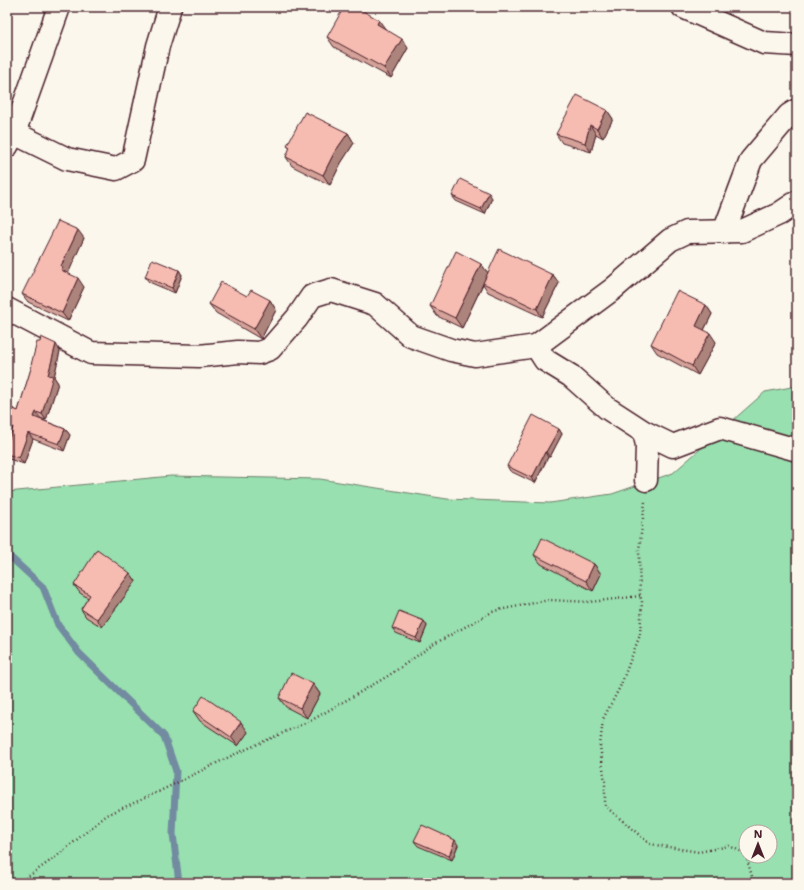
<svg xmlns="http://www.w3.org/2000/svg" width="804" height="890" viewBox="0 0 804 890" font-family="'Shantell Sans',sans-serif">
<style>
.green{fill:#98e0af;stroke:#71806d;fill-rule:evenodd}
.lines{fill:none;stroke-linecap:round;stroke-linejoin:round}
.stream{stroke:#728ba0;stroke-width:7}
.street-casing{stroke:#4a1f2b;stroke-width:25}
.path{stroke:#4a1f2b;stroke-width:2.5;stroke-dasharray:1 3;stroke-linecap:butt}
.street{stroke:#fbf7ec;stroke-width:22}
.wall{fill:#d4a298;stroke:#4a1f2b}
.shaded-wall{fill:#ac847c;stroke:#4a1f2b}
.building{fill:#f6bcb1;stroke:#4a1f2b}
</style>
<rect width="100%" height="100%" fill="#fbf7ec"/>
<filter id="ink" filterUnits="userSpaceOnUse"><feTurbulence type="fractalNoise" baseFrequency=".025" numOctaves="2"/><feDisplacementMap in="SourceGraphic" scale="8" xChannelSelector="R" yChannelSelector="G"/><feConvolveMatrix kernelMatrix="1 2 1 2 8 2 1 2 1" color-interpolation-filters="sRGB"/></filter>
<g filter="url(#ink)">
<!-- green -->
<path class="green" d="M797,386V883H7V492L171,476L320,479L447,499L550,503L612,494L673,473L765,392ZM746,832H770V856H746Z"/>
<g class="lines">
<!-- stream -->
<path class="stream" d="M7,554L43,587L58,625L79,653L164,736L176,771L173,834L179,883"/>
<!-- street casing -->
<g class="street-casing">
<g id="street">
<path d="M683,7L764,43L797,45"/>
<path d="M14,133L67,159L116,169L133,160L158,46L170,7"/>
<path d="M7,146L14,133L59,7"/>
<path d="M797,202L779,214L742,231L687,232L670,240L613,289L536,346L545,360L571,376L607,408L644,432L673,446L720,428L797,450"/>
<path d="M724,232L751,160L789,115L797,110"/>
<path d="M7,309L91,353L199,356L238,352L259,353L270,349L297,318L312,296L331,290L375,304L411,336L451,350L475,355L536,346"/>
<path d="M644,432L647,445L646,480"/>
</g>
</g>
<!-- path -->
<g class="path">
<path d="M645,502L639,550L640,596L642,601L640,635L620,687L603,719L600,746L605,782V806L650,844L699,852L729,846L745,853L746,855"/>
<path d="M746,856L754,883"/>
<path d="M19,883L57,856L107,815L158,792L231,756L312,720L388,676L434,644L494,611L549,600L590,602L640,596"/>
</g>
<!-- street -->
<use href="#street" class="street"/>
</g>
<!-- wall -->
<g class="wall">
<path d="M385,29L408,48L391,78L334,47L327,37Z"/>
<path d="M607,110L613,119L603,138L596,134L591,152L562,143L556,134Z"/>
<path d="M348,133L354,143L341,163L330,185L292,166L286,157L290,149L287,145Z"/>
<path d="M452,196L492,198L485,214L456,201Z"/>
<path d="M84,238L68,273L84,287L68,321L28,302L22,294Z"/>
<path d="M481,264L488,273L553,275L559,283L542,317L488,292L483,284L462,328L437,316L430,306Z"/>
<path d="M179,270L182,275L175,293L149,282L145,277Z"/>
<path d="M270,300L276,310L261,339L216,313L209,304Z"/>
<path d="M706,305L712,314L704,330L716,342L698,375L657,353L651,344Z"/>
<path d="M60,351L54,377L58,383L46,420L40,418V419L65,429L70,435L64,451L33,439L24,464L9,459L7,456V445L11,431L7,430V406L18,411L32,366L31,365Z"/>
<path d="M559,429L562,434L550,457H548L535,483L510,471L507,466Z"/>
<path d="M534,555L594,564L601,574L593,591L541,564Z"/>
<path d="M130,573L136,581L102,627L86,617L81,609L88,598L80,593L74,585Z"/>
<path d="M424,621L427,626L420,643L396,633L392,628Z"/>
<path d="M313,684L320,694L307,718L286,707L279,698Z"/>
<path d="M193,711L248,732L238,746L200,721Z"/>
<path d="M414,841L458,845L452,860L418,846Z"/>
</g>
<!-- shaded-wall -->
<g class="shaded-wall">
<path d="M379,20L386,30L377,24Z"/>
<path d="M402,39L408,48L391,78L384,68Z"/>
<path d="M607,110L613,119L603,138L597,129Z"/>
<path d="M590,125L596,134L591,152L585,143Z"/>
<path d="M348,133L354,143L341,163L330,185L323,175L334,153Z"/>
<path d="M489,193L492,198L485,214L481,209Z"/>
<path d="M78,230L84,238L68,274L61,270V266Z"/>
<path d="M481,264L488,273L462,328L455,318Z"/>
<path d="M179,270L182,275L175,293L172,288Z"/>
<path d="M553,275L559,283L542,317L537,309Z"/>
<path d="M78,278L84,287L68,321L62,313Z"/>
<path d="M270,300L276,310L261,339L254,329Z"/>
<path d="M706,305L712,314L702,334L696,326Z"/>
<path d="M710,333L716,342L698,375L692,366Z"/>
<path d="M56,344L60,351L54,377L58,383L46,420L42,414L48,375Z"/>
<path d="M36,412L40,418L39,423L34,417Z"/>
<path d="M65,429L70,435L64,451L59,444Z"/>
<path d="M559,429L562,434L550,457L546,452Z"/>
<path d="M28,433L33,439L24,464L19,458Z"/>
<path d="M545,452L548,457L535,483L532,478Z"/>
<path d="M594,564L601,574L593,591L586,581Z"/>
<path d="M130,573L136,581L102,627L97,619Z"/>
<path d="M424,621L427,626L420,643L416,638Z"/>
<path d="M313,684L320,694L307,718L300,708Z"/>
<path d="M241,722L248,732L238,746L231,737Z"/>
<path d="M455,840L458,845L452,860L449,856Z"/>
</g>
<!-- building -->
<g class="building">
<path d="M344,7H356L379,20L377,24L402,39L384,68L327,37Z"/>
<path d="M577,95L607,110L597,129L590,125L585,143L556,134Z"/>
<path d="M305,112L348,133L334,153L323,175L286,157L290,147L287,145Z"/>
<path d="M460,179L489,193L481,209L452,196Z"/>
<path d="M58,221L78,230L61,266L63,267L61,270L78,278L62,313L22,294Z"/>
<path d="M499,249L553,275L537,309L483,283Z"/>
<path d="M456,251L481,264L455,318L430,306Z"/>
<path d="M152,259L179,270L172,288L145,277Z"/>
<path d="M221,282L247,296L251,290L270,300L254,329L209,304Z"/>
<path d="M677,291L706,305L696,326L710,333L692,366L651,344Z"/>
<path d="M41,337L56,344L48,375L53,376L42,414L36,412L34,417L65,429L59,444L28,433L19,458L7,454V445L13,427L7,425V406L18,411L32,365H31L37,342H40Z"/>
<path d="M533,415L559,429L546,452H545L532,478L507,466Z"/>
<path d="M542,538L594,564L586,581L534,555Z"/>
<path d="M97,549L130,573L97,619L81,609L90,595L74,585Z"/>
<path d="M399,611L424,621L416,638L392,628Z"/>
<path d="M291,673L313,684L300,708L279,698Z"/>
<path d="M203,696L241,722L231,737L193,711Z"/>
<path d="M422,825L455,840L449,856L414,841Z"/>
</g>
</g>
<!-- margin -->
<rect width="804" height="890" fill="none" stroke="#fbf7ec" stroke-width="24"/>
<rect x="12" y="12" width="780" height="866" fill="none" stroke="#4a1f2b" stroke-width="1.5" filter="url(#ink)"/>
<!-- north arrow -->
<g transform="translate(758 844)"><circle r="19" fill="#fbf7ec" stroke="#b4a19f"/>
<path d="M0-3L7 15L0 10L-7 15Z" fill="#4a1f2b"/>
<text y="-6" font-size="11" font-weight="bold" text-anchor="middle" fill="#4a1f2b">N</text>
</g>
</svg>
